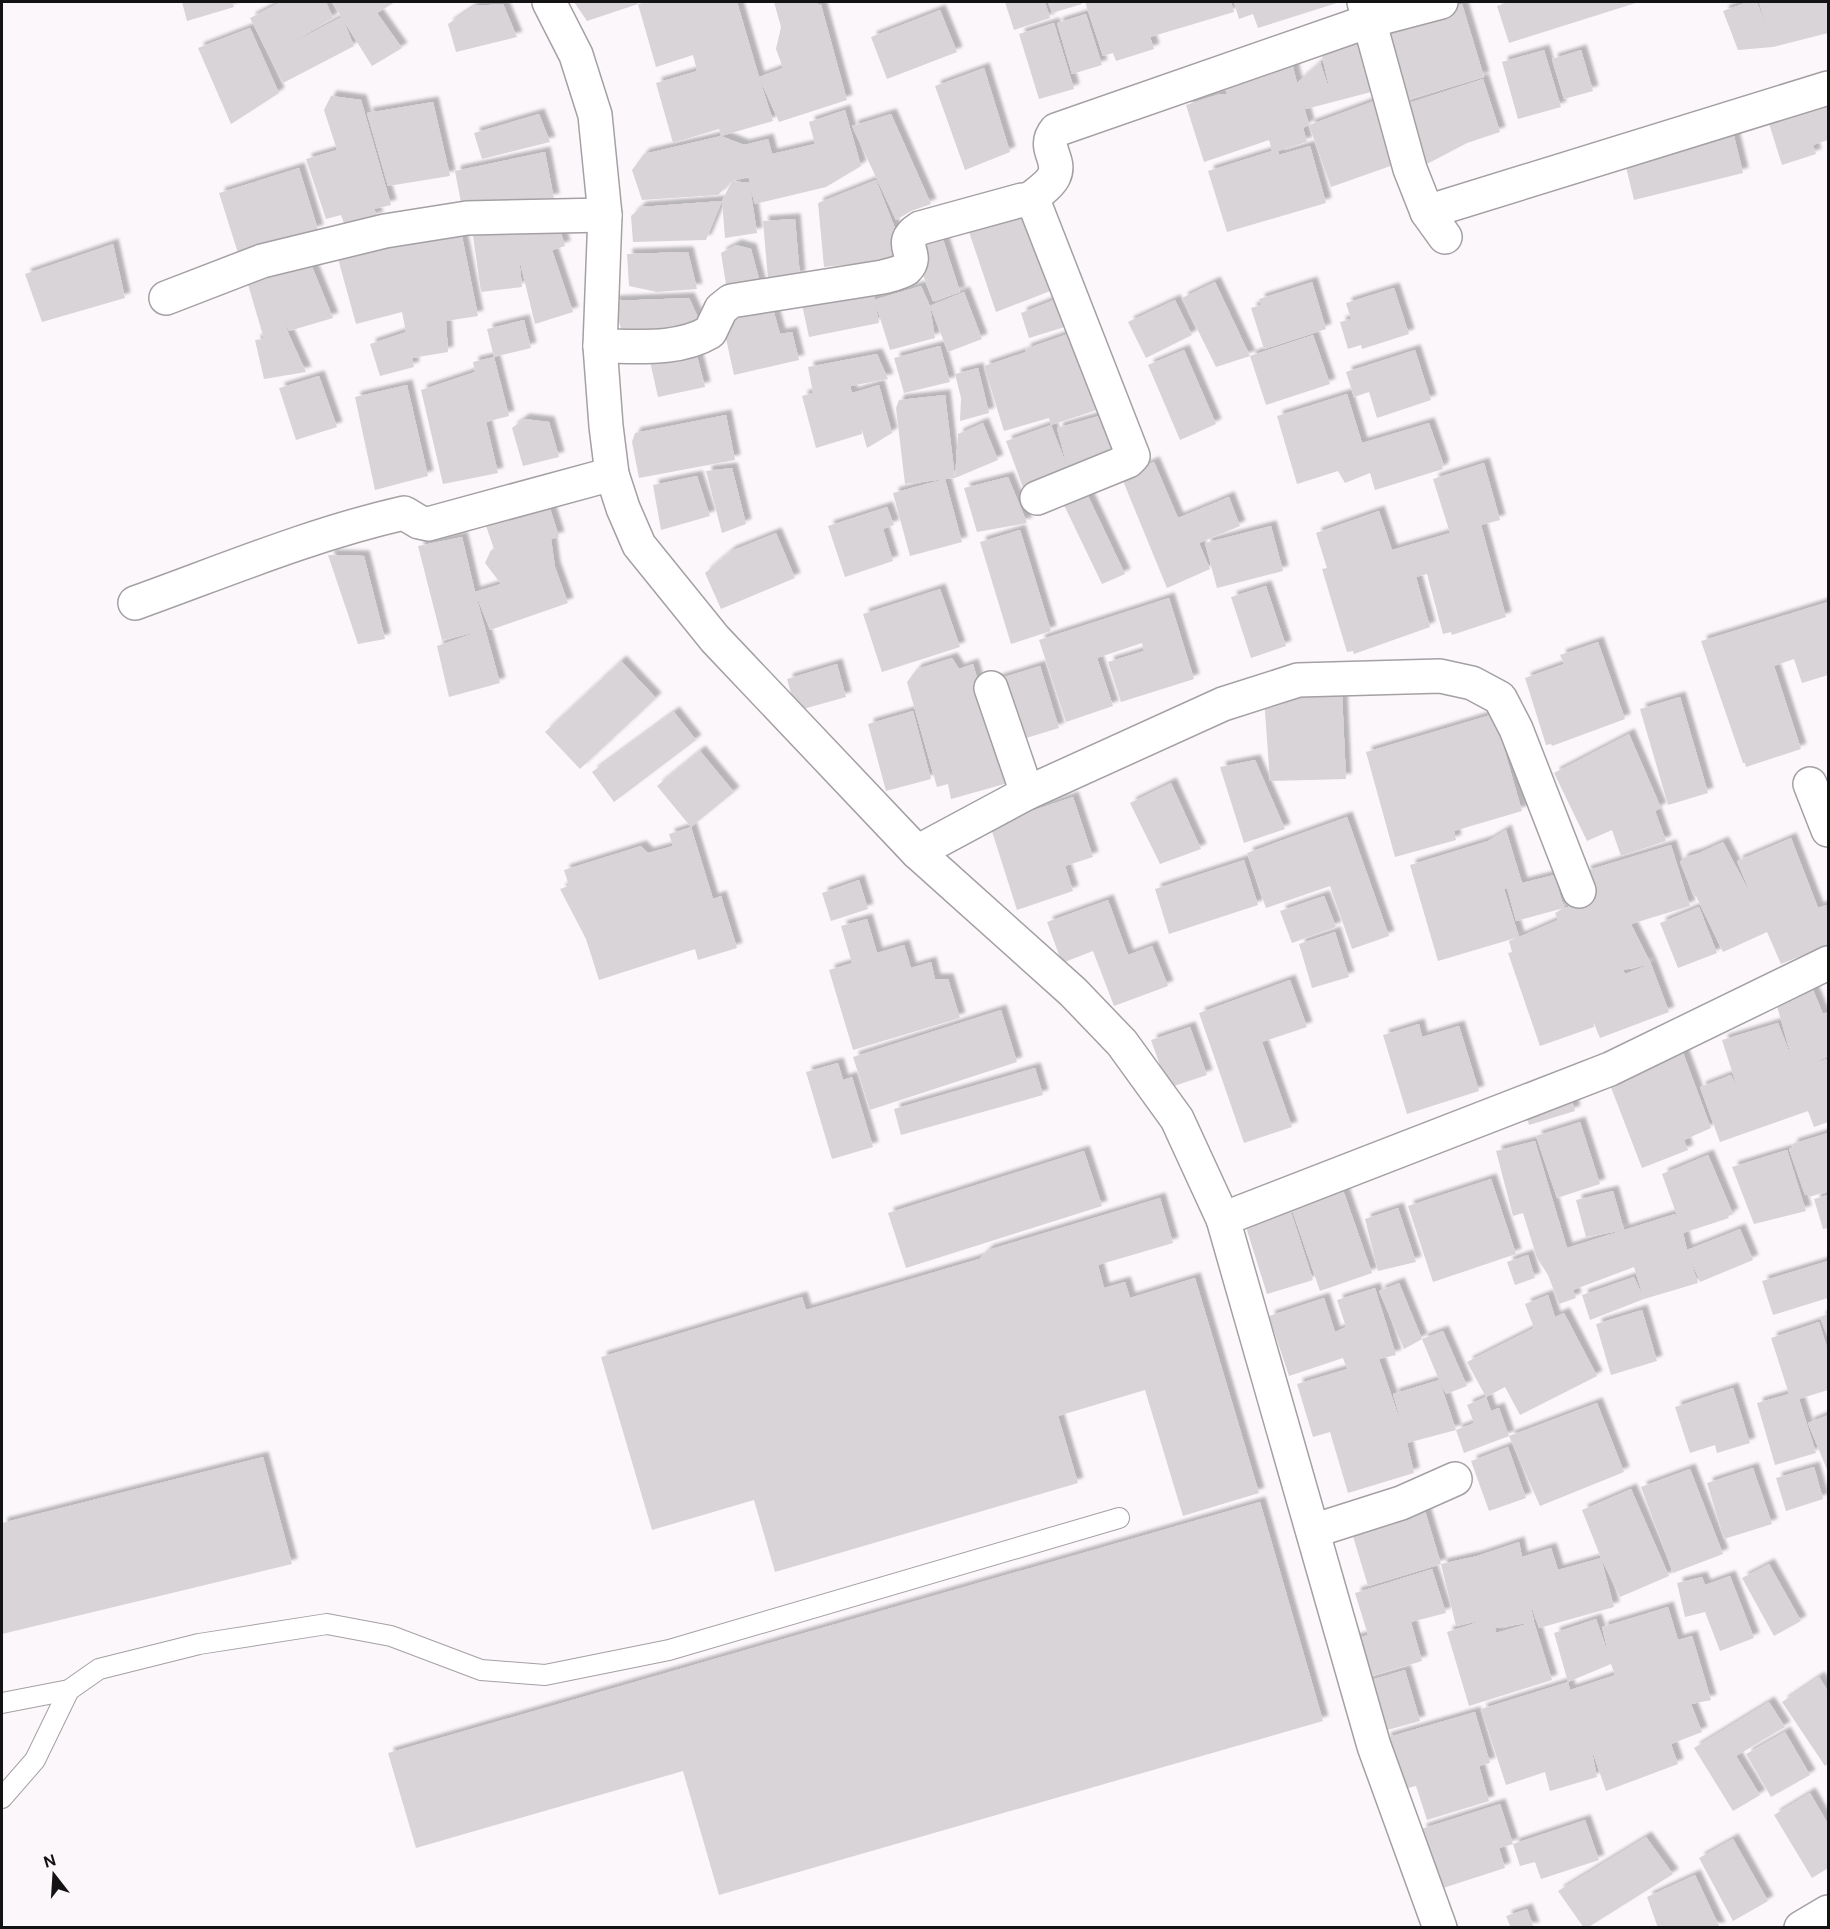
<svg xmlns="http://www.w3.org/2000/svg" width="1830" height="1929" viewBox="0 0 1830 1929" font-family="'DM Sans',sans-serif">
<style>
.building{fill:#d8d4d8;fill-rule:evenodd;filter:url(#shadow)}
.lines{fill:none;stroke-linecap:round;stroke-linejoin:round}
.service-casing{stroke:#a4a0a4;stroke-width:22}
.minor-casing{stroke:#a4a0a4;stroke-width:36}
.service{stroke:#fff;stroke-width:20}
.minor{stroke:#fff;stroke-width:33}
</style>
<defs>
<filter id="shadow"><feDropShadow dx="5.5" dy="-5.5" stdDeviation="1.5" flood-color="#0004"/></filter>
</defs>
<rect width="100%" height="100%" fill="#fbf7fb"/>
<!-- building -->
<g class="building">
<path d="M182,2H232L234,7L187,21Z"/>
<path d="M281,2H326L333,18L284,47L342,17L354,46L283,83L250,18Z"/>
<path d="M332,2H395L377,13L402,48L372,66Z"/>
<path d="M574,2H637L638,4L647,2H737L759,77L783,68L776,49L781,27L774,2H812L821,5L847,100L779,122L759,77L773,121L721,136L744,145L768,139L772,154L815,144L809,122L845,110L861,166L826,187L755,204L750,187L757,233L725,238L722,201L732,181L750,183L749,177L732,181L718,195L642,200L632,170L644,154L721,136L719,129L673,143L656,83L697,71L693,55L656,67L638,4L587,21Z"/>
<path d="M1005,2H1045L1050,18L1014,30Z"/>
<path d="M1048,2H1081L1082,4L1052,13Z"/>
<path d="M1085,2H1231L1234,12L1150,37L1154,49L1116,61L1113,53L1103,56Z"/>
<path d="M1234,2H1340L1258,28L1253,14L1239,19Z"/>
<path d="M1509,2H1639L1509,43L1497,6Z"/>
<path d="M1748,2H1757L1768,31L1759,2H1828V33L1773,47L1738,50L1723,11Z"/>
<path d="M503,4L517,37L456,52L448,24L475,6Z"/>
<path d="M1462,4L1484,77L1403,101L1381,28Z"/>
<path d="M940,10L957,52L887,79L871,37Z"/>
<path d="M1086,14L1102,65L1072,74L1057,23Z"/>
<path d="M1054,23L1074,89L1039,99L1019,34Z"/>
<path d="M250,28L279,93L231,124L198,48Z"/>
<path d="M1359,32L1375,91L1306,109L1302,99L1309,125L1303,128L1307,142L1278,151L1279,155L1310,146L1326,203L1227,232L1208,171L1272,151L1269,140L1204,162L1186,105L1220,94H1227L1222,80L1291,59L1297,83L1320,62L1331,95L1319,43Z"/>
<path d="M1544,50L1561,107L1518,119L1502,62Z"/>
<path d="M1581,50L1593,91L1564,99L1552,59Z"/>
<path d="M984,68L1010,152L965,170L935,86Z"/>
<path d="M1483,79L1500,132L1467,143L1423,166L1403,105Z"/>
<path d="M1828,95V140L1813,145L1816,154L1782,165L1766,114Z"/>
<path d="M331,96L361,100L391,205L374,209L378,217L345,226L341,215L326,219L306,159L337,150L324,110Z"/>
<path d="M1377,100L1399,163L1331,187L1309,125Z"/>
<path d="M433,102L450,176L388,186L367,113Z"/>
<path d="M539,114L550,142L482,159L474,133Z"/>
<path d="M891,114L931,204L911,211L896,220L852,126Z"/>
<path d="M1734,136L1743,173L1634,200L1625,163Z"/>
<path d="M545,152L554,199L462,208L455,171Z"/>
<path d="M299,168L318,230L238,253L219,193Z"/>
<path d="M876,180L907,259L824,267L818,203Z"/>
<path d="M722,201L706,240L633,242L631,216L641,207Z"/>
<path d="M1028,213L1058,288L996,312L967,226L997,214L999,224Z"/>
<path d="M795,219L800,277L768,279L763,221Z"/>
<path d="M557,220L565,246L552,250L573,312L535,324L519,258L522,287L481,292L472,229Z"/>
<path d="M461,231L478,316L446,321L448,352L412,358L414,367L380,376L370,344L406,332L402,312L356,324L337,255Z"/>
<path d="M941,233L960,292L933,301L911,244Z"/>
<path d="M113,244L125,298L42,322L25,274Z"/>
<path d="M736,245L751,249L762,290L728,297L721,253Z"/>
<path d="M306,252L333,318L289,331L279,305L289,335L306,372L264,379L255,340L264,339L247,281Z"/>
<path d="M688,252L697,289L657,292L629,286L627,254Z"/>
<path d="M1215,282L1250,356L1216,367L1182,298Z"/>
<path d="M1312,282L1326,329L1264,349L1251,308L1261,305L1259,299Z"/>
<path d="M877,283L874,300L921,286L930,306L964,292L982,339L948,352L930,306L935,338L890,350L875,302L879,323L809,337L801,300Z"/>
<path d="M1394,288L1409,334L1362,349L1361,345L1348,349L1340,322L1351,319L1346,303Z"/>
<path d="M689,298L705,333L626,343L612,301Z"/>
<path d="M770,298L780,334L792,332L799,360L734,375L725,334L723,310Z"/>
<path d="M1059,298L1068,326L1029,338L1021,313Z"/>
<path d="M1175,300L1192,335L1146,358L1128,322Z"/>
<path d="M524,320L531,348L494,357L487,329Z"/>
<path d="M1074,332L1100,409L1051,425L1049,418L1004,431L984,366L1026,352L1025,349Z"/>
<path d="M1313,335L1330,384L1266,405L1250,356Z"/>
<path d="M940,346L950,382L904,393L894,358Z"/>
<path d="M695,348L705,387L658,397L649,357Z"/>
<path d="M1184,350L1216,424L1180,440L1148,365Z"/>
<path d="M1415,350L1431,400L1377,418L1369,392L1354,397L1346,372Z"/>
<path d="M877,354L888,379L850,386L852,393L879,385L892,433L867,448L861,427L862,434L816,448L802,396L813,393L808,367Z"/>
<path d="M494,357L509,416L486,422L498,473L443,484L421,390L475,372L473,362Z"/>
<path d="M978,368L989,413L960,421L961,398L955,374Z"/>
<path d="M319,376L337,427L296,440L279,388Z"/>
<path d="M407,385L428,476L375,490L355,397Z"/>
<path d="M1347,394L1362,443L1429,423L1444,466H1442L1443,469L1375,490L1370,473L1345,483L1338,471L1297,484L1277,416Z"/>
<path d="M945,395L955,478L958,434L983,423L998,460L955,478L945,479L962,542L910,556L893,493L945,479L905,484L896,408L899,400Z"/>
<path d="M1106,414L1118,455L1025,493L1006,441L1051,425L1067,466L1057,428Z"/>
<path d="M726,415L735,460L639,478L632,442L635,433Z"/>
<path d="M524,419L549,422L559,457L523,466L512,428Z"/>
<path d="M1154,462L1178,518L1229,497L1240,526L1199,543L1210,569L1167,588L1121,476Z"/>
<path d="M1484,463L1500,520L1481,525L1506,617L1452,635L1451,632L1443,634L1427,574L1416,577L1430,627L1354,654L1353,651L1347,652L1322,569L1327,568L1316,533L1379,511L1392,550L1450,533L1433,479Z"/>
<path d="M732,468L746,524L722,533L706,471Z"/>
<path d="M697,476L710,516L661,530L653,485Z"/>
<path d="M1008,477L1027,523L977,532L964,488Z"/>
<path d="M1086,492L1125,574L1102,584L1062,501Z"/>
<path d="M548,502L559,537L551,539L555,567L568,603L490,630L475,592L500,683L449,697L437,646L481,631L442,640L418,546L462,537L475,592L501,584L485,563L491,550L494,549L484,520Z"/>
<path d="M887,507L894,525L883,529L893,561L845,577L828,526Z"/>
<path d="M1271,526L1283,571L1217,588L1205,543Z"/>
<path d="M1020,530L1051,631L1011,644L980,542Z"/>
<path d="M776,533L795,578L721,609L705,573L731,551Z"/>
<path d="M328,555L364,556L385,639L358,644Z"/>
<path d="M1266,586L1286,646L1251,658L1231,597Z"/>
<path d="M940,589L960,647L882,672L863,614Z"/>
<path d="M1169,598L1194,679L1121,702L1108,662L1144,651L1142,643L1097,658L1113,706L1066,722L1039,640Z"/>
<path d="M1828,602V675L1802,683L1794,659L1774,666L1801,749L1746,767L1745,763H1743L1701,641Z"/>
<path d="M1598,642L1625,719L1552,746L1551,744L1546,745L1525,678L1564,664L1560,655Z"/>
<path d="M952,658L959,669L973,664L1008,783L951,799L948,784L937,787L907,682L917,669Z"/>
<path d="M621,661L656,698L580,769L545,732Z"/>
<path d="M837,664L846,697L796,711L787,679Z"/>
<path d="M1040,666L1059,728L1013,742L995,680Z"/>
<path d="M1342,694L1346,779L1270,781L1264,698Z"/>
<path d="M1680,697L1708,793L1668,805L1640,709Z"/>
<path d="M913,711L931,779L886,791L868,724Z"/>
<path d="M674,712L696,740L614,802L592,772Z"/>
<path d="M1494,714L1522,811L1454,831L1456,840L1395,857L1366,752Z"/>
<path d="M1629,734L1661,808L1655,811L1666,841L1621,856L1612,830L1587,841L1554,773Z"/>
<path d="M700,751L734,792L691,827L713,899L721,896L737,948L698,960L695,949L599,980L586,939L560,889L569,886L564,870L641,846L648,853L673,846L669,834L691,827L657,786Z"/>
<path d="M1255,760L1285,829L1244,843L1220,767Z"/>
<path d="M1171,783L1201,849L1160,864L1130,803Z"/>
<path d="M1073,797L1093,857L1065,866L1073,891L1017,910L990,825Z"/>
<path d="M1347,817L1389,936L1352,949L1330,886L1266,908L1247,853Z"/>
<path d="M1506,830L1522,883L1554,875L1564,908L1516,921L1507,888L1504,889L1519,937L1558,920L1555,913L1564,908L1596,899L1585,871L1671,845L1690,906L1631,924L1651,964L1623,970L1625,974L1651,964L1669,1012L1600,1038L1593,1021L1594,1027L1540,1046L1508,953L1512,952L1509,941L1519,937L1438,961L1410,865L1488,841Z"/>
<path d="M1791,838L1818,908L1826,905L1828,911V945L1781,964L1767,932L1723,952L1696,896H1694L1680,862L1683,860V858L1699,853L1723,842L1752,897L1737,861Z"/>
<path d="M1244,860L1258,905L1169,934L1155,889Z"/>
<path d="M859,880L868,909L831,921L822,893Z"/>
<path d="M1324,896L1336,927L1292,943L1280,911Z"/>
<path d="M1108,900L1128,955L1152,946L1168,986L1114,1006L1093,951L1062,963L1047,922Z"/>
<path d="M1699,907L1717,953L1678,968L1660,923Z"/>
<path d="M867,919L877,953L904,945L911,968L931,962L935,979H948L960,1018L853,1050L829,970L852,963L841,926Z"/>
<path d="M1335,932L1349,977L1312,988L1299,944Z"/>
<path d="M1808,978L1823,1014L1828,1012V1057L1810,1064L1828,1059V1122L1814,1127L1808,1111L1720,1142L1700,1087L1731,1075L1738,1090L1722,1040L1778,1023L1792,1059L1775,999Z"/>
<path d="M1290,980L1307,1027L1262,1042L1292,1127L1244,1143L1199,1013Z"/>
<path d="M1001,1010L1017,1062L870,1110L853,1057Z"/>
<path d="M1419,1024L1422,1037L1459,1026L1479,1091L1407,1114L1383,1035Z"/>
<path d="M1190,1027L1207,1075L1168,1088L1151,1040Z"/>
<path d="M1682,1050L1711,1128L1684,1140L1688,1150L1642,1168L1607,1077Z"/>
<path d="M838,1063L843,1080L852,1077L873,1147L832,1159L806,1072Z"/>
<path d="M1035,1068L1043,1095L901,1135L894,1109Z"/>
<path d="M1570,1095L1575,1111L1529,1125L1524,1108Z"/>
<path d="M1580,1122L1600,1184L1557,1198L1536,1136Z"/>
<path d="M1828,1133V1191L1809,1197L1808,1195H1805L1789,1149L1793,1147L1792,1144Z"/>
<path d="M1535,1141L1567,1248L1624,1230L1586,1237L1576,1200L1613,1191L1624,1230L1675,1214L1680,1224L1662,1174L1708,1155L1733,1214L1728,1216L1729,1218L1683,1233L1687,1250L1740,1229L1753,1260L1700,1282L1689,1255L1698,1283L1644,1299L1590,1320L1582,1295L1634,1277L1644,1299L1634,1267L1573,1290L1576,1298L1559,1304L1548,1275L1537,1258L1523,1213L1513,1216L1496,1151Z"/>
<path d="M1787,1150L1806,1211L1754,1224L1732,1167Z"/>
<path d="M1084,1151L1102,1206L906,1268L888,1213Z"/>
<path d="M1491,1179L1516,1254L1433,1282L1408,1206Z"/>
<path d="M1342,1187L1372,1273L1320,1291L1290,1204Z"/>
<path d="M1828,1195V1228L1823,1229L1814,1199Z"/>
<path d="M1160,1198L1173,1243L1098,1265L1104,1288L1125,1282L1130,1298L1195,1278L1259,1493L1183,1516L1145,1390L1058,1416L1078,1483L775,1572L754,1500L652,1530L601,1357L802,1297L806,1310L979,1259L988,1250Z"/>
<path d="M1398,1208L1416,1262L1378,1271L1365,1219Z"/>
<path d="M1290,1209L1313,1280L1267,1294L1245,1224Z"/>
<path d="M1528,1255L1535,1278L1515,1285L1507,1262Z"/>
<path d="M1828,1261V1298L1773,1315L1762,1281Z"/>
<path d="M1399,1283L1422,1339L1404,1349L1379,1291Z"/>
<path d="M1375,1288L1396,1355L1379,1359L1405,1435L1393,1394L1439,1380L1422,1339L1443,1331L1467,1386L1446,1394L1440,1382L1456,1430L1407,1443L1414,1473L1348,1493L1330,1432L1313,1437L1297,1384L1347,1369L1343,1358L1289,1376L1269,1316L1324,1298L1335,1332L1346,1327L1337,1300Z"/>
<path d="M1548,1295L1555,1317L1564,1313L1597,1376L1520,1415L1505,1387L1486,1397L1467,1362L1534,1328L1525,1304Z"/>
<path d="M1642,1310L1657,1361L1611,1375L1596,1324Z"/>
<path d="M1828,1314V1338L1820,1317Z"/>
<path d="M1819,1322L1828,1351V1390L1799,1399L1816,1453L1775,1465L1757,1403L1789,1394L1771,1338Z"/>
<path d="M1733,1388L1750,1443L1717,1453L1715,1445L1690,1453L1675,1407Z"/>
<path d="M1486,1397L1491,1411L1499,1408L1509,1436L1597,1403L1624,1472L1540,1506L1509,1436L1464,1453L1456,1430L1474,1423L1467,1405Z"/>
<path d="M1828,1415V1472L1808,1423Z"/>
<path d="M1508,1447L1526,1498L1489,1511L1471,1461Z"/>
<path d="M263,1457L292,1564L2,1634V1523Z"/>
<path d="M1814,1467L1823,1499L1786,1511L1776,1478Z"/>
<path d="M1753,1468L1772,1524L1724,1539L1707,1483Z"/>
<path d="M1690,1469L1723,1554L1673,1573L1641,1487Z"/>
<path d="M1631,1489L1669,1576L1620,1597L1601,1558L1582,1510Z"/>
<path d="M1422,1501L1441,1564L1368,1586L1349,1523Z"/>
<path d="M1260,1502L1323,1721L719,1895L683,1771L416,1848L388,1753Z"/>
<path d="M1519,1542L1522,1557L1551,1548L1558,1570L1601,1558L1614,1607L1539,1628L1530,1602L1534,1622L1552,1680L1469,1706L1447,1632L1488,1619L1456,1626L1441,1564L1477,1556ZM1534,1622L1496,1633L1495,1628Z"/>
<path d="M1769,1564L1801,1621L1774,1636L1742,1578Z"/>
<path d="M1432,1569L1446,1613L1411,1622L1422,1661L1362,1679L1351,1640L1368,1635L1355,1593Z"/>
<path d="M1730,1576L1754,1638L1720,1651L1705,1612L1685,1617L1677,1583L1702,1577L1705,1585Z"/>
<path d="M1668,1607L1678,1640L1692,1636L1711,1700L1691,1704L1702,1732L1671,1744L1678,1764L1606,1791L1591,1747L1597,1777L1550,1791L1545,1772L1506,1785L1481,1709L1568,1682L1554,1633L1596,1619L1609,1656L1602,1627ZM1611,1664L1615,1675L1570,1690L1568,1682Z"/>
<path d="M1405,1670L1420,1721L1380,1732L1364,1682Z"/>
<path d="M1819,1677L1828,1691V1763L1825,1766L1782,1702Z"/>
<path d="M1769,1702L1785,1727L1736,1756L1760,1795L1733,1811L1694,1748Z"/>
<path d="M1475,1712L1490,1763L1479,1766L1489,1801L1427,1820L1416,1786L1400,1790L1385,1738Z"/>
<path d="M1785,1732L1810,1775L1771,1797L1746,1754Z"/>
<path d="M1810,1793L1828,1824V1868L1812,1878L1774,1815Z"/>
<path d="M1500,1804L1513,1844L1499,1848L1505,1868L1440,1889L1421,1829Z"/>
<path d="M1585,1820L1599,1860L1541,1879L1535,1862L1520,1866L1513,1844Z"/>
<path d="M1646,1837L1673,1874L1587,1928H1584L1558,1891Z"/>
<path d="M1733,1839L1768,1901L1733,1921L1699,1858Z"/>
<path d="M1695,1875L1720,1928H1658L1647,1897Z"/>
<path d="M1527,1909L1534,1928H1511L1506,1916Z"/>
</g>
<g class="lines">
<!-- service casing -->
<g class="service-casing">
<g id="service">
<path d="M2,1703L69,1690L99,1669L199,1644L327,1624L391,1636L481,1670L545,1675L669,1650L1119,1518"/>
<path d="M2,1798L35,1760L69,1690"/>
</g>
</g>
<!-- minor casing -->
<g class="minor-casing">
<g id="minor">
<path d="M549,2L576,55L595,115L605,215L600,346L606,426L612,474L623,508L639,545L715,639L917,852L1073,992L1122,1043L1177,1119L1223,1219L1374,1746L1440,1928"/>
<path d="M1364,2L1410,169L1427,212L1445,237"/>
<path d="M1029,200C1036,194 1050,185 1054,176C1062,159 1041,148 1056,130L1369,21L1441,2"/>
<path d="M1427,212L1828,88"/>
<path d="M166,298L262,261L385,231L467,218L605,215"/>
<path d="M600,346C636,346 678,351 710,332L721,309L731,301L883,277C890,275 900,273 906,269C922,254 894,244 920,228L1022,200H1029L1037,210L1133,456L1128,461L1037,498"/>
<path d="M135,603C224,571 312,534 404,513L419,522L428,524L612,474"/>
<path d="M991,688L1027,793"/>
<path d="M1810,784L1828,830"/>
<path d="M917,852L1027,793L1223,704L1298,680L1440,676L1472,683L1500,698L1516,729L1579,891"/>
<path d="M1223,1219L1610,1069L1828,963"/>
<path d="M1313,1531L1401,1503L1455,1479"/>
<path d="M1801,1928L1828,1912"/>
</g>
</g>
<!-- service -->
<use href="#service" class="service"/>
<!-- minor -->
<use href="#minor" class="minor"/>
</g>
<!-- border -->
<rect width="1830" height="1929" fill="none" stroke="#141314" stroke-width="6"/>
<!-- north arrow -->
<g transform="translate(54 1875) rotate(343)" stroke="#fbf7fb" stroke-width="4.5" paint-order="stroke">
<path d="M0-4.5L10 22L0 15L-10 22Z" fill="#141314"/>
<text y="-9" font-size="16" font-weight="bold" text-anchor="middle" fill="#141314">N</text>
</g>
</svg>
